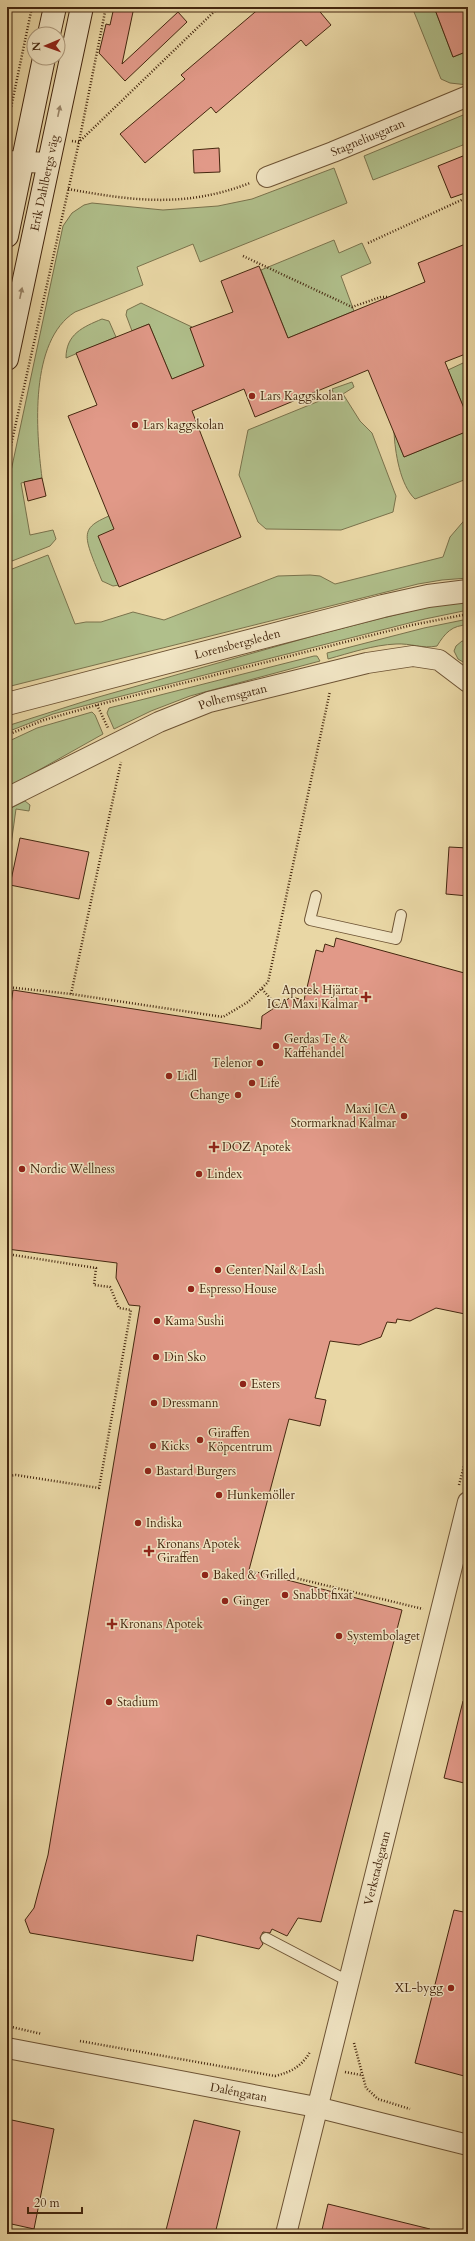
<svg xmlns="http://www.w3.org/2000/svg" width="475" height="2241" viewBox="0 0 475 2241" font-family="Cardo,serif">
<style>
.green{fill:#b0bf8b;stroke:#7a734d}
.building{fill:#e19988;stroke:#44270f}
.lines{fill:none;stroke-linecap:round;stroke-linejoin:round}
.service-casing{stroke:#6d5334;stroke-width:12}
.minor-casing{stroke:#6d5334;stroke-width:22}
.tertiary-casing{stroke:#6d5334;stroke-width:24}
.secondary-casing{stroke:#44270f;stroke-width:24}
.path{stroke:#44270f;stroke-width:2.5;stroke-dasharray:1 2;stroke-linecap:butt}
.service{stroke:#f1e5c4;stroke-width:10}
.minor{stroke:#f1e5c4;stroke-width:20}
.tertiary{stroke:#f1e5c4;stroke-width:22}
.secondary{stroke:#f1e5c4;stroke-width:22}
.oneway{fill:#9a866a}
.poi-dot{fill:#8f2418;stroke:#f1e5c4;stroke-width:1.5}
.labels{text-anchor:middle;stroke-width:3;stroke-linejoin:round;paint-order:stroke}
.street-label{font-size:12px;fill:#44270f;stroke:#f1e5c4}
.poi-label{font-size:12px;fill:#44270f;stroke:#f1e5c4;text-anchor:start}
</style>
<rect width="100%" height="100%" fill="#e9d7a5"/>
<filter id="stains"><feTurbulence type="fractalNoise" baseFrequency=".005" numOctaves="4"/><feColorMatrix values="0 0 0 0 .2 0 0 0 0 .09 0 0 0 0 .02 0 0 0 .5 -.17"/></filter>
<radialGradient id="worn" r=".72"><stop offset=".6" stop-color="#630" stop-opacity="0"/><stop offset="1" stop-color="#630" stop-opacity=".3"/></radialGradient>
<!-- green -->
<g class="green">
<path d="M412,7H425L426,9L434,7L453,57L468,51V85L450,83L441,79Z"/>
<path d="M468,113V143L373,180L364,156Z"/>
<path d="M334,168L347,203L200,262L193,244L137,267L143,285L75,312C29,341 36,431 42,478L21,483L30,535L53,530L56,539L50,546L7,563V490L63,226L72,213L84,205L92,203L163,210L218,206L252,199Z"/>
<path d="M334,240L339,253L362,243L371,263L341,276L354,311L288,338L261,270Z"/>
<path d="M141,303L192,327L190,328L198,347L217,361L172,379L149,324L132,331L126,315L127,310Z"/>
<path d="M102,319L109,321L116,337L66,358C66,334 83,327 102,319Z"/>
<path d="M463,363L468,376V418L448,370Z"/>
<path d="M352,382L354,387L343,394L360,421L372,433L396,496L393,512L341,530L266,529L258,522L239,475L248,430L334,395L332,389Z"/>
<path d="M467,431L468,473L464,480L415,499C400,485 395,452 394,432L404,457Z"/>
<path d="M134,506L119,585L113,586L102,581C79,525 78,528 134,506Z"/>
<path d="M468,516V578L442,580L418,584L7,687V571L48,555L75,624L86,622H101L133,612L164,620L278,576L310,575L320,576L335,584L443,557L450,537Z"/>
<path d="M468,602V610L425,619L110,699L53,714L7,732V726L95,698L320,634L434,605Z"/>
<path d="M468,619V625C452,625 445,633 437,646C423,649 410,643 396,644C373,645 350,653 328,659L327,653L424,628Z"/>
<path d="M462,641L468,642L466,658L468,665L458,659L454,651L456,646Z"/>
<path d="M314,656H317L320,661L190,696L151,711L114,729L107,713L109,708Z"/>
<path d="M92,712L95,715L103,734L7,788V742L37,728Z"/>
<path d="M25,801L30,805L29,811L16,809L11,845H7V810Z"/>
</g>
<!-- building -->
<g class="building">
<path d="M114,7H134L122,64L178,12L187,22L125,81L99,53L106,24L110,25Z"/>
<path d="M261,7H316L331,25L306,46L301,40L216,113L211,107L145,163L120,134L185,79L181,75Z"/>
<path d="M434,7H468V51L453,57Z"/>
<path d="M219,148L220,172L194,173L193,150Z"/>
<path d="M468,154V192L451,198L438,166Z"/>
<path d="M468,243V353L445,362L468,418V431L404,457L368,370L255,417L244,389L192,411L241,537L119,587L98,536L114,529L68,416L97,405L76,353L149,324L172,379L204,366L190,328L233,312L221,281L259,266L288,338L425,282L418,263Z"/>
<path d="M42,478L46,496L28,501L24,482Z"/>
<path d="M20,838L89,852L79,899L10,885Z"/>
<path d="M449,847L468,848V896L446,894Z"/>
<path d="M336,938L468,974V1304L465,1314L436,1308L410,1321L397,1319L396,1323L387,1322L381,1337L359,1345L330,1341L315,1398L326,1400L320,1426L289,1419L249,1570L402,1610L321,1922L298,1918L287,1936L272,1929L270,1933L263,1932L260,1938L263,1944L259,1949L197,1935L193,1961L30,1933L25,1920L34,1908L48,1855L140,1306L129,1305L116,1278L117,1263L7,1249V1034L13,990L261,1029L262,1016L291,997L304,1000L316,950L323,952L325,944L334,947Z"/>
<path d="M463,1701L468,1702V1784L444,1778Z"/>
<path d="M454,1910L468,1913V2077L415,2063Z"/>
<path d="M7,2119L54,2129L34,2229L7,2223Z"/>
<path d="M194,2120L240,2131L215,2234H165Z"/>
<path d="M328,2204L430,2229L429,2234H321Z"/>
</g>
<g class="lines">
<!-- service casing -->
<g class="service-casing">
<g id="service">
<path d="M316,896L310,920L396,939L401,915"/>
<path d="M266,1938L348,1981"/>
</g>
</g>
<!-- minor casing -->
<g class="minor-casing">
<g id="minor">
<path d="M7,161L48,163"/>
<path id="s1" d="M267,177L333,152L468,96"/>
<path id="s2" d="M7,798L159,722L209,702L367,663L413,656L439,660L468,682"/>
<path id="s3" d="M7,2048L316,2107L468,2145"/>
<path id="s4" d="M286,2234L468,1502"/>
</g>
</g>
<!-- tertiary casing -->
<g class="tertiary-casing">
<g id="tertiary">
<path id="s5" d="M7,704L383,606L428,596L468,591"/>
</g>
</g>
<!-- secondary casing -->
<g class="secondary-casing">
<g id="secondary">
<path d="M49,34L55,7"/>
<path d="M7,236L44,58"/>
<path id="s6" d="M7,359L82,7"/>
</g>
</g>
<!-- path -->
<g class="path">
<path d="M7,127L32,7"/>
<path d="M72,141L79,142L219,7"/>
<path d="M68,189C134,201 185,208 250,183"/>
<path d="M368,243L468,197"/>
<path d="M243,256L352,307L381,297H389"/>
<path d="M7,463L79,142L106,7"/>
<path d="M97,705L108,728"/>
<path d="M7,735L44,720L97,705L412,625L468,614"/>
<path d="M7,987L71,994L223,1017L248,1002L268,982L330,691"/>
<path d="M262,989L277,1006"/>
<path d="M71,994L121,762"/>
<path d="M7,1254L96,1268L94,1285L110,1287L119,1308L131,1310L99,1488L16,1475L7,1476"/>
<path d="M459,1485L468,1451"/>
<path d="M283,1575L423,1609"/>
<path d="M7,2026L42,2034"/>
<path d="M80,2041L275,2076C291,2072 301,2067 310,2052"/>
<path d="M354,2043L366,2088L378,2099L410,2109"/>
<path d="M345,2072L361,2075"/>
</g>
<!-- service -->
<use href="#service" class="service"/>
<!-- minor -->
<use href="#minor" class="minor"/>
<!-- tertiary -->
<use href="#tertiary" class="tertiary"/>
<!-- secondary -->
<use href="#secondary" class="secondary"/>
</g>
<!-- one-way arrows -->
<defs><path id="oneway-solid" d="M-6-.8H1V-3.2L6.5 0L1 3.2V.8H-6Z"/></defs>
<g class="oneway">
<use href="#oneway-solid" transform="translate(59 111) rotate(-78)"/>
<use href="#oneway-solid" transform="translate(21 293) rotate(-78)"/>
</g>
<!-- markers -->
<g class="poi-dot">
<circle cx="252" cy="396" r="4"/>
<circle cx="135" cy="425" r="4"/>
<path d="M364 991h4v4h4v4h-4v4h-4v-4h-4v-4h4z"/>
<circle cx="276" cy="1046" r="4"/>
<circle cx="260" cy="1063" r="4"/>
<circle cx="169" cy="1076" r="4"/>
<circle cx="252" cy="1083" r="4"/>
<circle cx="238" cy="1095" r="4"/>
<circle cx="404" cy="1116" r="4"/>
<path d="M212 1141h4v4h4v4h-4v4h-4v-4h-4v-4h4z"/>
<circle cx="22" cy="1169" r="4"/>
<circle cx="199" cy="1174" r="4"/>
<circle cx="218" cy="1270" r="4"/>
<circle cx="191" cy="1289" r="4"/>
<circle cx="157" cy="1321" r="4"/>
<circle cx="156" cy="1357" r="4"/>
<circle cx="243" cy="1384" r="4"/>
<circle cx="154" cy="1403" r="4"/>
<circle cx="200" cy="1440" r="4"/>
<circle cx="153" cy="1446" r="4"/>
<circle cx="148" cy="1471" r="4"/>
<circle cx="219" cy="1495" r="4"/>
<circle cx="138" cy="1523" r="4"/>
<path d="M147 1545h4v4h4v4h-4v4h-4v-4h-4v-4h4z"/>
<circle cx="205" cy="1575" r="4"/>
<circle cx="285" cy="1595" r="4"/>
<circle cx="225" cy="1601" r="4"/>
<path d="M110 1618h4v4h4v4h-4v4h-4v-4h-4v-4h4z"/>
<circle cx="339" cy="1636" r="4"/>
<circle cx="109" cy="1702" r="4"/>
<circle cx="451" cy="1988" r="4"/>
</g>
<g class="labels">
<!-- street labels -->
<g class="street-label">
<text dy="4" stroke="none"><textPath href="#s1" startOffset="108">Stagneliusgatan</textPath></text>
<text dy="4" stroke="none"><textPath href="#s6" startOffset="180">Erik Dahlbergs väg</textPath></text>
<text dy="4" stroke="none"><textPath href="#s5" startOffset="238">Lorensbergsleden</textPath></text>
<text dy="4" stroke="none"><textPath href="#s2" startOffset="248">Polhemsgatan</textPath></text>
<text dy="4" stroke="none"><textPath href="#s4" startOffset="377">Verkstadsgatan</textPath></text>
<text dy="4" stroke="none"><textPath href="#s3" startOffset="236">Daléngatan</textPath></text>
</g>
<!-- poi labels -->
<g class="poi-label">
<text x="260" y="400">Lars Kaggskolan</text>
<text x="143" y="429">Lars kaggskolan</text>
<text x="358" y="994" text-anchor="end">Apotek Hjärtat<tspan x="358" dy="14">ICA Maxi Kalmar</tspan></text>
<text x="284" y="1043">Gerdas Te &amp;<tspan x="284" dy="14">Kaffehandel</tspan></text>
<text x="252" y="1067" text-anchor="end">Telenor</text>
<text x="177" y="1080">Lidl</text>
<text x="260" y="1087">Life</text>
<text x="230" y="1099" text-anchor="end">Change</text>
<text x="396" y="1113" text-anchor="end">Maxi ICA<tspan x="396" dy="14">Stormarknad Kalmar</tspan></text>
<text x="222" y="1151">DOZ Apotek</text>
<text x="30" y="1173">Nordic Wellness</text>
<text x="207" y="1178">Lindex</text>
<text x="226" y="1274">Center Nail &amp; Lash</text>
<text x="199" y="1293">Espresso House</text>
<text x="165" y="1325">Kama Sushi</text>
<text x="164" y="1361">Din Sko</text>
<text x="251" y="1388">Esters</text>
<text x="162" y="1407">Dressmann</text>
<text x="208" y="1437">Giraffen<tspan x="208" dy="14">Köpcentrum</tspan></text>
<text x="161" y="1450">Kicks</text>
<text x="156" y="1475">Bastard Burgers</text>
<text x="227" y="1499">Hunkemöller</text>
<text x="146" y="1527">Indiska</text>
<text x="157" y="1548">Kronans Apotek<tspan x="157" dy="14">Giraffen</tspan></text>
<text x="213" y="1579">Baked &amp; Grilled</text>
<text x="293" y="1599">Snabbt fixat</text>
<text x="233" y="1605">Ginger</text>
<text x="120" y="1628">Kronans Apotek</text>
<text x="347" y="1640">Systembolaget</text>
<text x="117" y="1706">Stadium</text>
<text x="443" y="1992" text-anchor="end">XL-bygg</text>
</g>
</g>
<!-- margin -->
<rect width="475" height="2241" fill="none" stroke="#e9d7a5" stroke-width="24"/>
<rect x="8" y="8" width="459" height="2225" fill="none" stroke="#44270f" stroke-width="2"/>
<rect x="12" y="12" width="451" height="2217" fill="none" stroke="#44270f"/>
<!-- north arrow -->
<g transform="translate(46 46) rotate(268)"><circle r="19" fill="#f1e5c4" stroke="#ac997c"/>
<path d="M0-3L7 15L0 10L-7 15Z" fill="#8f2418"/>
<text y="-6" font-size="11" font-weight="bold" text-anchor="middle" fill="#44270f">N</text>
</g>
<!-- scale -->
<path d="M28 2207v6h54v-6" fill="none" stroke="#44270f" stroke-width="2"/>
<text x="34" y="2207" font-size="12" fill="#44270f" stroke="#f1e5c4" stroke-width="3" paint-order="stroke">20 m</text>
<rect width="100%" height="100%" filter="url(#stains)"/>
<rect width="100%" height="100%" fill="url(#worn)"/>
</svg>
